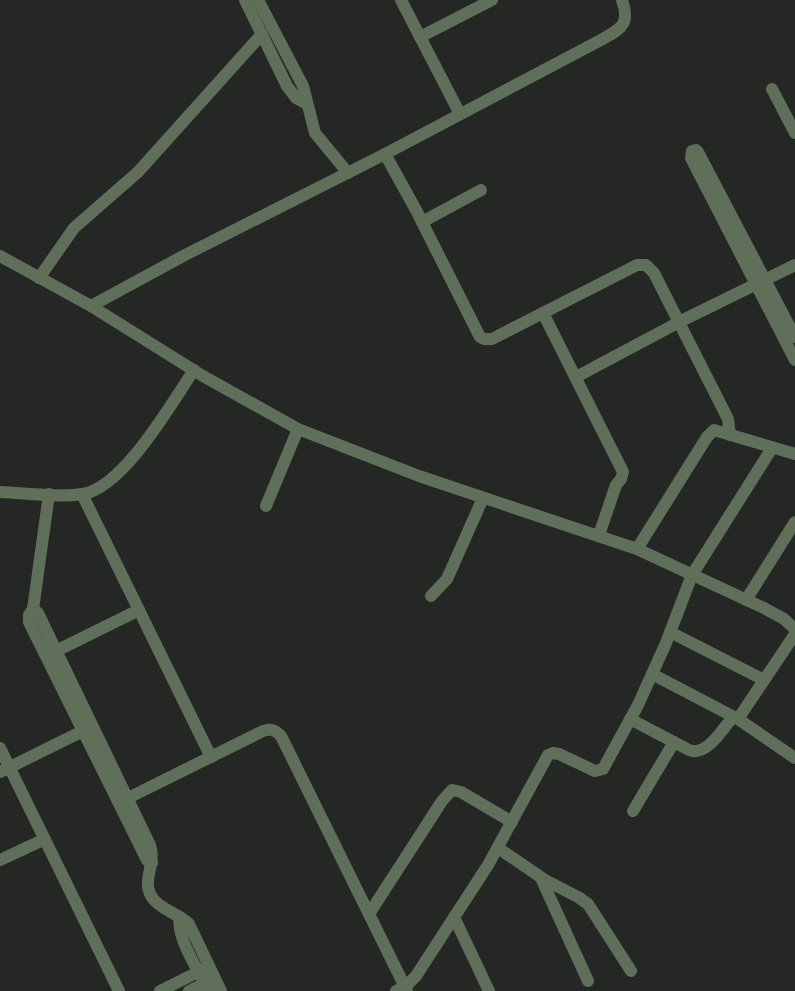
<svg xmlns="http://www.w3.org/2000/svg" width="795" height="991" viewBox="0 0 795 991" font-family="'PT Serif',serif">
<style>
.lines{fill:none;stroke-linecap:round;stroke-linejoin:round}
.minor{stroke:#606f5a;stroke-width:12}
</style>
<rect width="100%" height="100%" fill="#252724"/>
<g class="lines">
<!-- minor -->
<g class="minor">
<path d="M245,0L287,86L296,98L307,104"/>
<path d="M258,0L303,86L315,133L348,173"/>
<path d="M401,0L460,114"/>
<path d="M420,37L492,0"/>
<path d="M772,89L795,133"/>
<path d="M385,154L416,210L480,337L484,339H492L637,265H646L654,273L728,419L730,435"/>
<path d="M422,222L481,190"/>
<path d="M0,256L91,306L203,376L298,429L419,476L637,549L764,608L784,619L795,629"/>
<path d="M39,278L74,228L138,172L262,34"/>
<path d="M91,306L185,255L385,154L599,41C620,29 631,26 622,0"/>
<path d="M543,313L623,472L621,479L616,485L599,535"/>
<path d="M795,337L698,152L696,150L692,151L691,158L795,360"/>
<path d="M576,377L685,319L795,265"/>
<path d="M0,492C25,493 58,498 83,494C124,487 171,404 194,370"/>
<path d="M49,494L33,609L29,615V622L147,860L152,863"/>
<path d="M82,494L211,757"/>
<path d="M266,506L298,429"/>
<path d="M637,549L707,437L714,430L795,454"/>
<path d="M431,596L447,579L483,498"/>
<path d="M746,600L795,522"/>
<path d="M33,609L38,613L150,845C157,866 139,882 154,900C164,911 179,914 189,924L221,991"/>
<path d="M670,632L764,680"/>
<path d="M56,651L139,610"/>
<path d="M652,674L738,719L795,758"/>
<path d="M630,719L689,750C707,757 722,729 733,717"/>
<path d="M738,719L795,634"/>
<path d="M0,748L119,991"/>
<path d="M0,772L89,728"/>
<path d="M128,798L263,731C271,728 275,730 281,736L407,991"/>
<path d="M633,811L674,742"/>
<path d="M498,848L545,880L578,897L588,904L631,971"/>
<path d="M0,860L45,839"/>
<path d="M541,878L588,981"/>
<path d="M369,914L442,801L452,790L461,792L512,822"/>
<path d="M180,917C175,936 200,973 209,991"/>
<path d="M454,917L489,991"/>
<path d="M160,991L204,969"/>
<path d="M189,991L211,980"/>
<path d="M396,991L405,987L416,976L488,865L548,755L553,753L559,754L595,771L603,769L638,705L666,643L692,575L772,448"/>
</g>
</g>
</svg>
